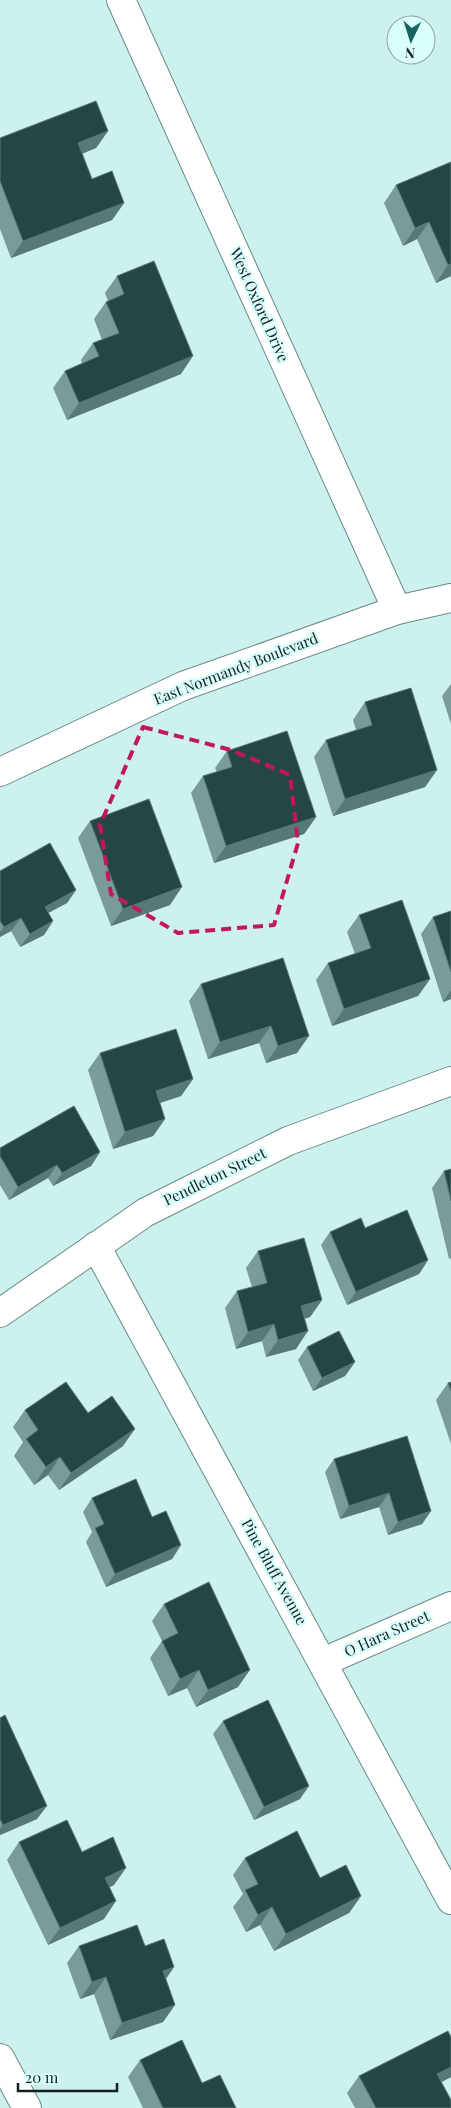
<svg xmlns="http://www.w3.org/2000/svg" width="451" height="2108" viewBox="0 0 451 2108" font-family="'Playfair Display',serif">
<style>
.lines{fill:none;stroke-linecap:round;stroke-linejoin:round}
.minor-casing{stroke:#698a89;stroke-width:30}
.tertiary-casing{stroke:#698a89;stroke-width:30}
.minor{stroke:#fff;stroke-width:28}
.tertiary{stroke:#fff;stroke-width:28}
.wall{fill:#799c9a}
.shaded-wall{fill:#587978}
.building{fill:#264645;stroke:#587978}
.marked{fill:none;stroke:#c2185b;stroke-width:4;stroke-dasharray:10 6;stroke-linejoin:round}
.labels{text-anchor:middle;stroke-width:5;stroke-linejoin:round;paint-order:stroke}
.street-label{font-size:15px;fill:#12201f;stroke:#d9fefc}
</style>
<rect width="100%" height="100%" fill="#ccf1ef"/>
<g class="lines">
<!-- minor casing -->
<g class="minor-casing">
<g id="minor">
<path d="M121,0L397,610"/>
<path d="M96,1246L451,1900"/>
<path d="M0,1313L146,1212L288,1141L451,1081"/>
<path d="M323,1662L451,1606"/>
<path d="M0,2058L27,2108"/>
</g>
</g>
<!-- tertiary casing -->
<g class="tertiary-casing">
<path id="tertiary" d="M0,772L183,686L397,610L451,598"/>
</g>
<!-- minor -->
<use href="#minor" class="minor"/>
<!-- tertiary -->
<use href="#tertiary" class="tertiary"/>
</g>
<!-- wall -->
<g class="wall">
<path d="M108,131L96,148L82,154L92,179L124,203L112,220L11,258L0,229V138Z"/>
<path d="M451,162V276L436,283L417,239L403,246L384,203L396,185Z"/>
<path d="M117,276L181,374L67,420L53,388L65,371L82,363L81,360L93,343L102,340L94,319L106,302L108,301L105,293Z"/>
<path d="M451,684V724L442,696Z"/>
<path d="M365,702L437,770L425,787L333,816L314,757L326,740L356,730L353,720Z"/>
<path d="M227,751L316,817L304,834L214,863L191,793L203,776L217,772L215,768Z"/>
<path d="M90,821L170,905L111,926L78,838Z"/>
<path d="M0,871L76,890L67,903L48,913L53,921L44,935L20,947L11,931L0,937Z"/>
<path d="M451,911V999L443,1002L421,934L433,917Z"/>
<path d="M359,915L430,979L418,996L332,1026L316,980L328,963L355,954L347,932Z"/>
<path d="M283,958L297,1053L266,1063L259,1043L208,1059L189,1001L201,984Z"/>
<path d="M100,1053L193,1079L181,1096L160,1103L165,1119L153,1136L113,1149L88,1070Z"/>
<path d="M0,1148L100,1152L91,1166L53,1186L48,1178L9,1200L0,1185Z"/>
<path d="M451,1169V1258L449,1259L432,1188L444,1171Z"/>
<path d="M365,1228L428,1260L419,1274L347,1305L321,1245L330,1232Z"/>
<path d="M258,1251L322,1300L310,1317L304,1319L296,1349L266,1357L262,1341L236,1349L225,1308L237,1291L252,1287L246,1268Z"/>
<path d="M307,1347L355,1362L345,1376L313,1391L298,1360Z"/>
<path d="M451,1382V1444L436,1400L448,1383Z"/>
<path d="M25,1410L88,1413L123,1446L59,1490L48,1475L34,1485L14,1456L23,1442L13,1427Z"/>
<path d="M334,1459L431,1511L422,1524L388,1535L379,1507L340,1519L325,1472Z"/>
<path d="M92,1498L152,1517L181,1545L172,1559L106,1587L86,1542L92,1532L83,1512Z"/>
<path d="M164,1604L238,1687L196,1707L187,1688L168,1696L150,1658L162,1641L152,1621Z"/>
<path d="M0,1718L37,1819L0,1835Z"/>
<path d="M223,1721L300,1799L254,1820L213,1734Z"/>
<path d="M19,1842L82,1852L114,1885L110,1887L104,1919L48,1945L7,1860Z"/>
<path d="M245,1858L320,1878L361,1896L349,1913L274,1951L260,1925L246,1932L233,1907L243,1894L233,1875Z"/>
<path d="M79,1946H145L174,1967L166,1979L175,2005L163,2022L110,2040L94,1994L80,1999L67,1963Z"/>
<path d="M451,2037V2077L441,2082L451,2108H355L347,2093L359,2076Z"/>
<path d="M140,2060L202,2083L236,2108H143L128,2077Z"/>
</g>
<!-- shaded-wall -->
<g class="shaded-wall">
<path d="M108,131L96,148L66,160L78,143Z"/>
<path d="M124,203L112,220L11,258L23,241Z"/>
<path d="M429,222L417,239L403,246L415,228Z"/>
<path d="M451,264V276L436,283L448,265Z"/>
<path d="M193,356L181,374L67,420L79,403Z"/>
<path d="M437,770L425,787L333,816L345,799Z"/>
<path d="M316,817L304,834L214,863L226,846Z"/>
<path d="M182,887L170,905L111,926L123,909Z"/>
<path d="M76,890L67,903L35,920L45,907Z"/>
<path d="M21,918L11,931L0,937V932L4,927Z"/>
<path d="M53,921L44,935L20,947L30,934Z"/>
<path d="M430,979L418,996L332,1026L344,1009Z"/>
<path d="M451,990V999L443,1002Z"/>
<path d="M271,1026L259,1043L208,1059L220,1042Z"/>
<path d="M309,1036L297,1053L266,1063L278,1046Z"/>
<path d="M193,1079L181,1096L144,1108L156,1091Z"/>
<path d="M165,1119L153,1136L113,1149L125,1132Z"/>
<path d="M100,1152L91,1166L53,1186L62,1173Z"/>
<path d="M57,1165L48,1178L9,1200L18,1187Z"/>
<path d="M428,1260L419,1274L347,1305L356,1292Z"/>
<path d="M322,1300L310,1317L289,1323L301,1306Z"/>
<path d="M274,1324L262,1341L236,1349L248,1332Z"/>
<path d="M308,1331L296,1349L266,1357L278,1340Z"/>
<path d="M355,1362L345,1376L313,1391L322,1378Z"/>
<path d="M135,1429L123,1446L59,1490L71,1473Z"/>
<path d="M60,1457L48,1475L34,1485L46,1467Z"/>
<path d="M389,1493L379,1507L340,1519L349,1506Z"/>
<path d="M431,1511L422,1524L388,1535L398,1522Z"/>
<path d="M181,1545L172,1559L106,1587L115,1574Z"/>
<path d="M199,1670L187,1688L168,1696L180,1679Z"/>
<path d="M250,1670L238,1687L196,1707L208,1690Z"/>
<path d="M309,1786L300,1799L254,1820L264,1807Z"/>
<path d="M47,1806L37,1819L0,1835V1829L3,1825Z"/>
<path d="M126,1868L114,1885L93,1895L105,1878Z"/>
<path d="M361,1896L349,1913L274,1951L286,1934Z"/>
<path d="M116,1901L104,1919L48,1945L60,1928Z"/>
<path d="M272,1907L260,1925L246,1932L258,1915Z"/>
<path d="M174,1967L162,1984L163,1971Z"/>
<path d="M106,1977L94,1994L80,1999L92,1982Z"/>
<path d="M175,2005L163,2022L110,2040L122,2023Z"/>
<path d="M451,2067V2077L425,2091L437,2074Z"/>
</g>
<!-- building -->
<g class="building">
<path d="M96,101L108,131L78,143L92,179L112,171L124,203L23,241L0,181V138Z"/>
<path d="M451,162V264L448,265L429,222L415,228L396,185Z"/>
<path d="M154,261L193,356L79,403L65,371L99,356L93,343L119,333L106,302L124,294L117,276Z"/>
<path d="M411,688L437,770L345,799L326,740L372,725L365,702Z"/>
<path d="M287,731L316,817L226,846L203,776L232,767L227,751Z"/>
<path d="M149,799L182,887L123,909L90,821Z"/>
<path d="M50,843L76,890L45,907L53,921L30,934L21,918L4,927L0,921V871Z"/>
<path d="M402,900L430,979L344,1009L328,963L371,948L359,915Z"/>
<path d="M451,911V972L433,917Z"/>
<path d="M283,958L309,1036L278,1046L271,1026L220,1042L201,984Z"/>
<path d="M176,1029L193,1079L156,1091L165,1119L125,1132L100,1053Z"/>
<path d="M74,1106L100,1152L62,1173L57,1165L18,1187L0,1156V1148Z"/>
<path d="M451,1169V1201L444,1171Z"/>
<path d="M407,1210L428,1260L356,1292L330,1232L361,1218L365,1228Z"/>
<path d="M304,1238L322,1300L301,1306L308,1331L278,1340L274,1324L248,1332L237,1291L267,1283L258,1251Z"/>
<path d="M339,1331L355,1362L322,1378L307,1347Z"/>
<path d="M66,1382L88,1413L112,1396L135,1429L71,1473L60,1457L46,1467L26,1439L38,1430L25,1410Z"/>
<path d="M451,1382V1391L448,1383Z"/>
<path d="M407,1436L431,1511L398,1522L389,1493L349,1506L334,1459Z"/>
<path d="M136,1479L152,1517L166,1511L181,1545L115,1574L95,1528L104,1524L92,1498Z"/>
<path d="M209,1582L250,1670L208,1690L199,1670L180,1679L162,1641L178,1633L164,1604Z"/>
<path d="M268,1700L309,1786L264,1807L223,1721Z"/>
<path d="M5,1715L47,1806L3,1825L0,1819V1718Z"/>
<path d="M67,1820L82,1852L113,1837L126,1868L105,1878L116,1901L60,1928L19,1842Z"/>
<path d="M297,1831L320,1878L346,1865L361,1896L286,1934L272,1907L258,1915L245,1890L258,1884L245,1858Z"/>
<path d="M137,1925L145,1946L164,1939L174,1967L163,1971L175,2005L122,2023L106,1977L92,1982L79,1946Z"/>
<path d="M448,2031L451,2037V2067L437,2074L451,2100V2108H376L359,2076Z"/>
<path d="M182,2040L202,2083L220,2075L236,2108H163L140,2060Z"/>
</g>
<!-- marked area -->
<path class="marked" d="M143,727L231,750L290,775L298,843L274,925L178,933L111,894L100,825Z"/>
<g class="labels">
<!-- street labels -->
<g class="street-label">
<text transform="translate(259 305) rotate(66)" y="5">West Oxford Drive</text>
<text transform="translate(236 669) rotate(-21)" y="5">East Normandy Boulevard</text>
<text transform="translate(215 1177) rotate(-26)" y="5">Pendleton Street</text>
<text transform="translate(274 1572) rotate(61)" y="5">Pine Bluff Avenue</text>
<text transform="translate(387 1634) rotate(-24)" y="5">O Hara Street</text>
</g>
</g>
<!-- north arrow -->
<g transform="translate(411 40) rotate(184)"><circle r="24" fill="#d9fefc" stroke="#89a5a4"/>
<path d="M0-4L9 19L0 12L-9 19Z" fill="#166563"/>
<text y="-8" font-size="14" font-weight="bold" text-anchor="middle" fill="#12201f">N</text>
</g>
<!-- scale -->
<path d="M18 2083v8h99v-8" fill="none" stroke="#12201f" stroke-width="2.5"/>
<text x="25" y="2083" font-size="15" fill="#12201f" stroke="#d9fefc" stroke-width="4" paint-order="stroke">20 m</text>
</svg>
